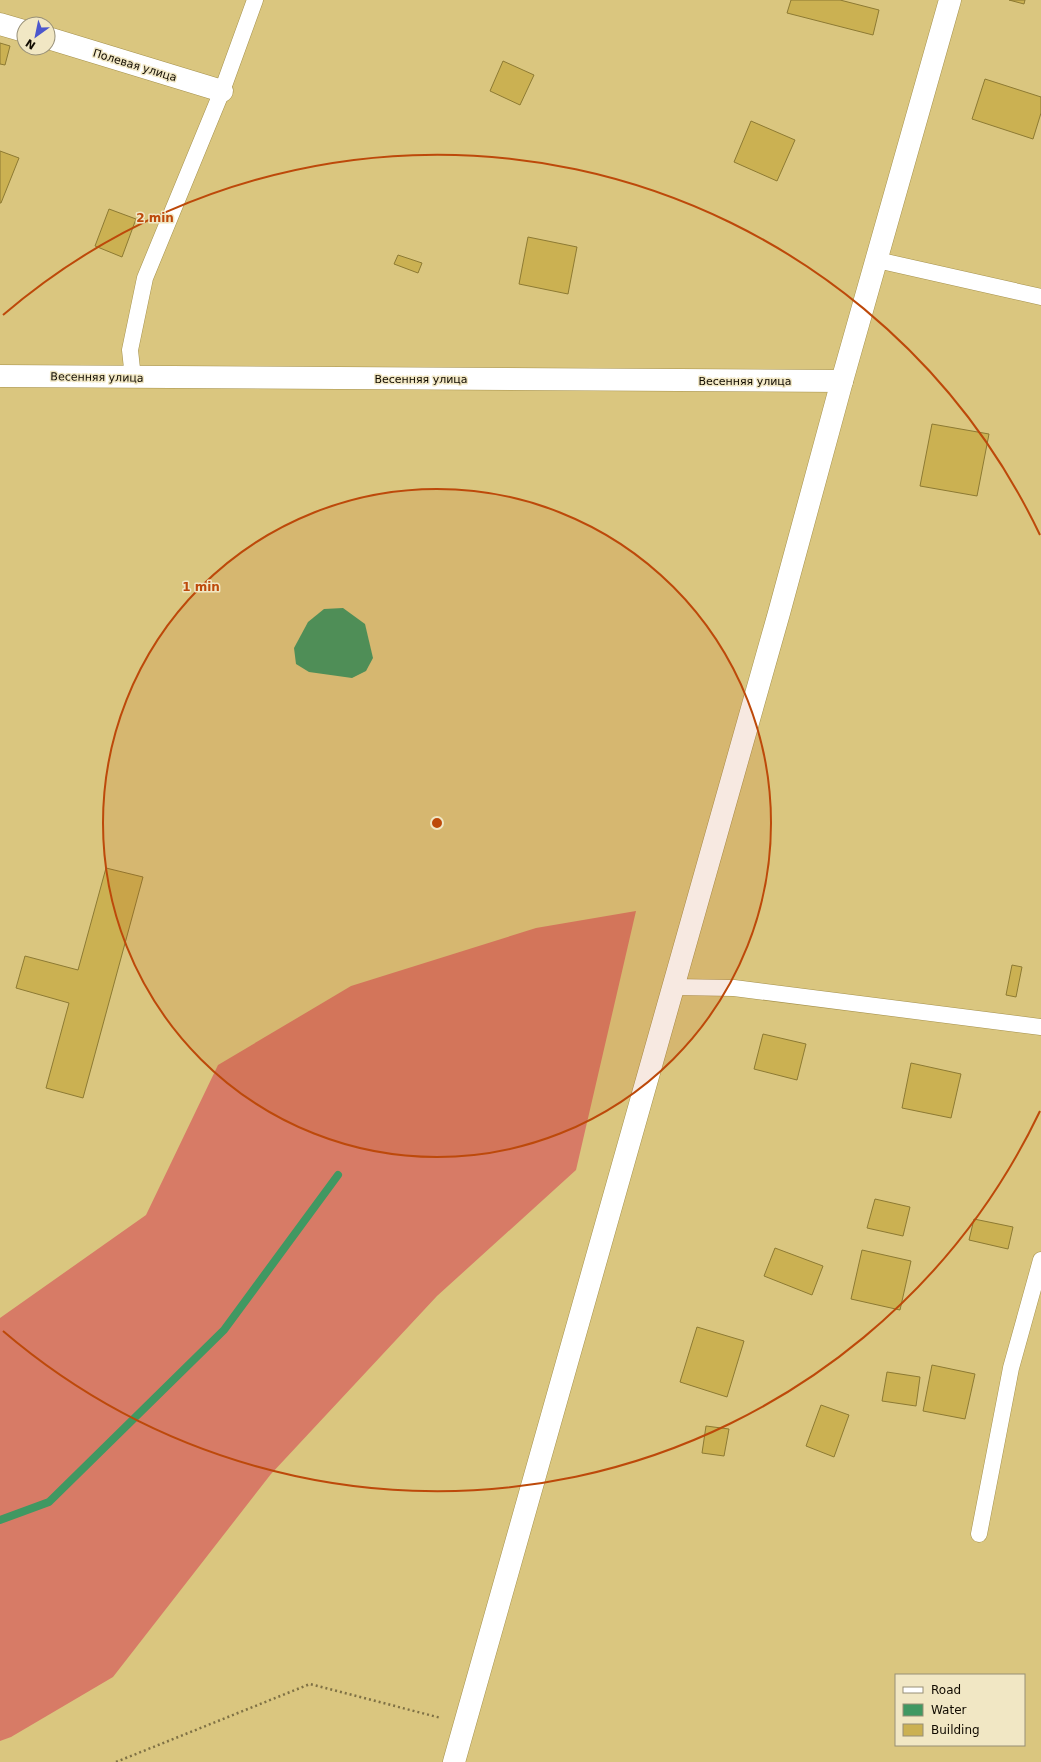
<svg xmlns="http://www.w3.org/2000/svg" width="1041" height="1762" viewBox="0 0 1041 1762" font-family="'DejaVu Sans',sans-serif">
<style>
.forest{fill:#d77b66}
.water{fill:#409862}
.lines{fill:none;stroke-linecap:round;stroke-linejoin:round}
.stream{stroke:#409862;stroke-width:8}
.building{fill:#cbb152;stroke:#8d7a33}
.service-casing{stroke:#a5914c;stroke-width:17}
.minor-casing{stroke:#a5914c;stroke-width:23}
.tertiary-casing{stroke:#a5914c;stroke-width:23}
.path{stroke:#7f7145;stroke-width:2.5;stroke-dasharray:2 3;stroke-linecap:butt}
.service{stroke:#fff;stroke-width:16}
.minor{stroke:#fff;stroke-width:22}
.tertiary{stroke:#fff;stroke-width:22}
.ring{fill:none;stroke:#bd490a;stroke-width:2}
.labels{text-anchor:middle;stroke-width:3;stroke-linejoin:round;paint-order:stroke}
.street-label{font-size:11px;fill:#110b00;stroke:#f1e7c4}
.centre{fill:#bd490a;stroke:#f1e7c4;stroke-width:2}
.ring-label{font-size:12px;text-anchor:middle;font-weight:bold;fill:#bd490a;stroke:#f1e7c4;stroke-width:3;stroke-linejoin:round;paint-order:stroke}
</style>
<rect width="100%" height="100%" fill="#dac67f"/>
<!-- forest -->
<path class="forest" d="M636,911L576,1170L437,1296L271,1474L113,1677L11,1737L0,1741V1318L146,1215L218,1065L351,986L536,928Z"/>
<!-- water -->
<path class="water" d="M343,608L365,624L373,658L366,671L352,678L309,672L296,664L294,648L308,622L324,609Z"/>
<g class="lines">
<!-- stream -->
<path class="stream" d="M0,1520L49,1502L224,1330L338,1175"/>
</g>
<!-- building -->
<g class="building">
<path d="M791,0H840L879,10L873,35L787,13Z"/>
<path d="M1009,0H1025L1024,4Z"/>
<path d="M0,43L10,46L5,65L0,64Z"/>
<path d="M503,61L534,75L520,105L490,91Z"/>
<path d="M985,79L1041,97V113L1033,139L972,119Z"/>
<path d="M751,121L795,140L777,181L734,162Z"/>
<path d="M0,151L19,158L1,203H0Z"/>
<path d="M109,209L136,219L122,257L95,246Z"/>
<path d="M528,237L577,247L568,294L519,284Z"/>
<path d="M398,255L422,263L418,273L394,264Z"/>
<path d="M932,424L989,434L977,496L920,486Z"/>
<path d="M106,868L143,877L83,1098L46,1088L69,1003L16,988L25,956L78,970Z"/>
<path d="M1012,965L1022,967L1016,997L1006,995Z"/>
<path d="M763,1034L806,1044L797,1080L754,1069Z"/>
<path d="M911,1063L961,1074L951,1118L902,1108Z"/>
<path d="M875,1199L910,1207L903,1236L867,1228Z"/>
<path d="M974,1219L1013,1227L1008,1249L969,1240Z"/>
<path d="M775,1248L823,1266L812,1295L764,1276Z"/>
<path d="M862,1250L911,1261L900,1310L851,1299Z"/>
<path d="M697,1327L744,1341L727,1397L680,1382Z"/>
<path d="M932,1365L975,1374L965,1419L923,1411Z"/>
<path d="M887,1372L920,1377L916,1406L882,1401Z"/>
<path d="M821,1405L849,1415L834,1457L806,1446Z"/>
<path d="M706,1426L729,1429L724,1456L702,1453Z"/>
</g>
<g class="lines">
<!-- service casing -->
<g class="service-casing">
<g id="service">
<path d="M877,260L1041,297"/>
<path d="M133,378L130,350L145,278L222,91L255,0"/>
<path d="M673,987L734,988L1041,1027"/>
<path d="M979,1534L1011,1368L1041,1260"/>
</g>
</g>
<!-- minor casing -->
<g class="minor-casing">
<g id="minor">
<path d="M0,24L24,31"/>
<path d="M48,38L222,91"/>
<path d="M0,376L842,381"/>
</g>
</g>
<!-- tertiary casing -->
<g class="tertiary-casing">
<path id="tertiary" d="M454,1762L779,613L842,381L950,0"/>
</g>
<!-- path -->
<path class="path" d="M116,1762L310,1684L441,1718"/>
<!-- service -->
<use href="#service" class="service"/>
<!-- minor -->
<use href="#minor" class="minor"/>
<!-- tertiary -->
<use href="#tertiary" class="tertiary"/>
</g>
<!-- distance rings -->
<circle cx="437" cy="823" r="334" fill="#bd490a" fill-opacity=".12"/>
<g class="ring">
<circle cx="437" cy="823" r="334"/>
<path d="M1040 1111A668 668 0 0 1 3 1331M3 315A668 668 0 0 1 1040 535"/>
</g>
<g class="labels">
<!-- street labels -->
<g class="street-label">
<text transform="translate(135 65) rotate(17)" y="4">Полевая улица</text>
<text transform="translate(97 377) rotate(1)" y="4">Весенняя улица</text>
<text x="421" y="383">Весенняя улица</text>
<text x="745" y="385">Весенняя улица</text>
</g>
</g>
<circle cx="437" cy="823" r="6" class="centre"/>
<g class="ring-label">
<text x="155" y="222">2 min</text>
<text x="201" y="591">1 min</text>
</g>
<!-- legend -->
<rect x="895" y="1674" width="130" height="72" fill="#f1e7c4" stroke="#978f76"/>
<rect x="903" y="1687" width="20" height="6" fill="#ffffff" stroke="#978f76"/>
<text x="931" y="1694" font-size="12" fill="#110b00">Road</text>
<rect x="903" y="1704" width="20" height="12" fill="#409862" stroke="#978f76"/>
<text x="931" y="1714" font-size="12" fill="#110b00">Water</text>
<rect x="903" y="1724" width="20" height="12" fill="#cbb152" stroke="#978f76"/>
<text x="931" y="1734" font-size="12" fill="#110b00">Building</text>
<!-- north arrow -->
<g transform="translate(36 36) rotate(213)"><circle r="19" fill="#f1e7c4" stroke="#978f76"/>
<path d="M0-3L7 15L0 10L-7 15Z" fill="#4c57cd"/>
<text y="-6" font-size="11" font-weight="bold" text-anchor="middle" fill="#110b00">N</text>
</g>
</svg>
